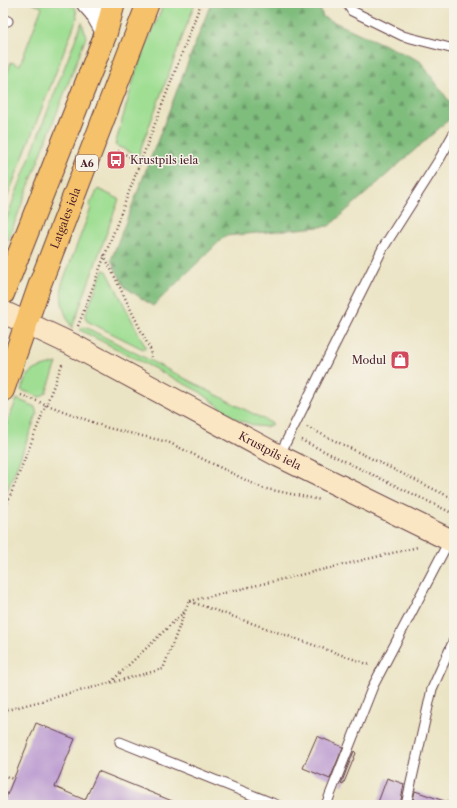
<svg xmlns="http://www.w3.org/2000/svg" width="457" height="808" viewBox="0 0 457 808" font-family="'Libre Caslon Text',serif">
<style>
.grass{fill:#9fde93;stroke:#747e5f}
.forest{fill:url(#forest-firs);stroke:#646e54}
.building{fill:#b998d0}
.lines{fill:none;stroke-linecap:round;stroke-linejoin:round}
.lane-casing{stroke:#623d42;stroke-width:11}
.street-casing{stroke:#623d42;stroke-width:21}
.secondary-casing{stroke:#623d42;stroke-width:24}
.highway-casing{stroke:#623d42;stroke-width:24}
.path{stroke:#623d42;stroke-width:2.5;stroke-dasharray:1 3;stroke-linecap:butt}
.lane{stroke:#fff;stroke-width:9}
.street{stroke:#fff;stroke-width:19}
.secondary{stroke:#fbe6c4;stroke-width:22}
.highway{stroke:#f5c16b;stroke-width:22}
.labels{text-anchor:middle;stroke-width:3;stroke-linejoin:round;paint-order:stroke}
.shield{fill:#f7f3e8;stroke:#7e5f64;stroke-width:1}
.shield-label{font-size:10px;font-weight:bold;fill:#4a1f2b}
.poi-label{font-size:11px;fill:#4a1f2b;stroke:#f7f3e8;text-anchor:start}
.street-label{font-size:11px;fill:#4a1f2b;stroke:#f7f3e8}
</style>
<defs>
<pattern id="forest-firs" width="22" height="20" patternUnits="userSpaceOnUse"><rect width="22" height="20" fill="#7fbd7d"/><path d="M5 1l3.5 6h-7zM16 11l3.5 6h-7z" fill="#6a9967"/></pattern>
</defs>
<rect width="100%" height="100%" fill="#f7f3e8"/>
<filter id="ink" filterUnits="userSpaceOnUse"><feTurbulence type="fractalNoise" baseFrequency=".025" numOctaves="2"/><feDisplacementMap in="SourceGraphic" scale="8" xChannelSelector="R" yChannelSelector="G"/><feConvolveMatrix kernelMatrix="1 2 1 2 8 2 1 2 1" color-interpolation-filters="sRGB"/></filter>
<filter id="wash" filterUnits="userSpaceOnUse"><feTurbulence type="fractalNoise" baseFrequency=".012" numOctaves="4" result="noise"/><feDisplacementMap in="SourceGraphic" scale="16" xChannelSelector="R" yChannelSelector="G"/><feGaussianBlur stdDeviation="0.9" result="paint"/><feColorMatrix in="noise" values="0 0 0 0 0 0 0 0 0 0 0 0 0 0 0 0 0 1.4 0 .05"/><feComposite in="paint" operator="in"/></filter>
<g filter="url(#wash)">
<rect width="100%" height="100%" fill="#ebe4c4"/>
<!-- grass -->
<g class="grass">
<path d="M30,3H71L76,9L77,18L3,208V85L11,62L20,65L42,7Z"/>
<path d="M164,3H195L138,156L115,145L136,71Z"/>
<path d="M82,22L86,37L3,253V227Z"/>
<path d="M98,189L119,199L72,328C63,310 60,304 62,284L91,208L89,206Z"/>
<path d="M103,270L107,271L145,346V349H143L87,321L85,316Z"/>
<path d="M83,327L87,328L273,424L266,427L256,426L236,419L200,392L80,330Z"/>
<path d="M57,363L46,393L40,397L21,390C28,368 38,368 57,363Z"/>
<path d="M17,399L35,407L37,414L3,502V433Z"/>
</g>
<!-- forest -->
<path class="forest" d="M211,3H318L323,17L420,61L454,108V115L329,226L225,236L153,306L125,287L111,260Z"/>
<g id="blocks">
<!-- building -->
<g class="building">
<path d="M36,723L75,739L55,787L85,800L98,771L182,805H3Z"/>
<path d="M317,736L343,747L330,779L303,768Z"/>
<path d="M354,751L356,753L343,785L341,784Z"/>
<path d="M387,778L404,784L400,805H377Z"/>
<path d="M415,791L450,803V805H412Z"/>
</g>
</g>
</g>
<g filter="url(#ink)">
<use href="#blocks" fill-opacity="0" stroke="#623d42" stroke-width="1"/>
<g class="lines">
<!-- lane casing -->
<g class="lane-casing">
<g id="lane">
<path d="M347,3L352,11L403,36L454,49"/>
<path d="M3,19L8,21"/>
<path d="M279,456L383,248L439,160L454,133"/>
<path d="M120,742L277,805"/>
<path d="M326,805L373,686L450,539"/>
<path d="M406,805L432,689L454,640"/>
</g>
</g>
<!-- street casing -->
<g class="street-casing">
<path id="street" d="M86,3L94,12L106,33"/>
</g>
<!-- secondary casing -->
<g class="secondary-casing">
<g id="secondary">
<path id="s1" d="M3,312L71,344L279,456L454,542"/>
</g>
</g>
<!-- highway casing -->
<g class="highway-casing">
<g id="highway">
<path d="M3,294L106,33L114,3"/>
<path id="s2" d="M3,390L40,284L148,3"/>
</g>
</g>
<!-- path -->
<g class="path">
<path d="M118,151L141,162"/>
<path d="M104,255L150,349L151,357"/>
<path d="M78,326L201,3"/>
<path d="M21,395L108,428L168,442L262,488L321,500"/>
<path d="M307,427L454,499"/>
<path d="M301,440L454,514"/>
<path d="M3,514L63,362"/>
<path d="M190,601L418,547"/>
<path d="M111,682L184,612"/>
<path d="M3,711L163,669L189,601L370,665"/>
<path d="M3,721L7,710"/>
<path d="M3,775L13,779"/>
</g>
<!-- lane -->
<use href="#lane" class="lane"/>
<!-- street -->
<use href="#street" class="street"/>
<!-- secondary -->
<use href="#secondary" class="secondary"/>
<!-- highway -->
<use href="#highway" class="highway"/>
</g>
</g>
<!-- icons -->
<defs>
<g id="bus-square" transform="scale(1)"><rect x="-9" y="-9" width="18" height="18" rx="4" fill="#d1495b" stroke="#f7f3e8"/><path d="M-5-6H5V4H4V6H2V4H-2V6H-4V4H-5ZM-3.5-4V0h7V-4ZM-3.5 1.2v1.5H-2V1.2ZM2 1.2v1.5H3.5V1.2Z" fill="#fff"/></g>
<g id="shop-square" transform="scale(1)"><rect x="-9" y="-9" width="18" height="18" rx="4" fill="#d1495b" stroke="#f7f3e8"/><path d="M-5-2.5h2.3a2.7 3.5 0 0 1 5.4 0H5L5.5 6h-11ZM-1.5-2.5h3a1.5 2.3 0 0 0-3 0Z" fill="#fff"/></g>
</defs>
<g fill-rule="evenodd">
<use href="#bus-square" x="116" y="160"/>
<use href="#shop-square" x="400" y="360"/>
</g>
<g class="labels">
<!-- shield labels -->
<rect class="shield" x="76" y="155" width="22" height="16" rx="3"/>
<g class="shield-label">
<text x="87" y="167">A6</text>
</g>
<!-- poi labels -->
<g class="poi-label">
<text x="130" y="164">Krustpils iela</text>
<text x="386" y="364" text-anchor="end">Modul</text>
</g>
<!-- street labels -->
<g class="street-label">
<text dy="4" stroke="none"><textPath href="#s2" startOffset="183">Latgales iela</textPath></text>
<text dy="4" stroke="none"><textPath href="#s1" startOffset="301">Krustpils iela</textPath></text>
</g>
</g>
<!-- margin -->
<rect width="457" height="808" fill="none" stroke="#f7f3e8" stroke-width="16"/>
</svg>
